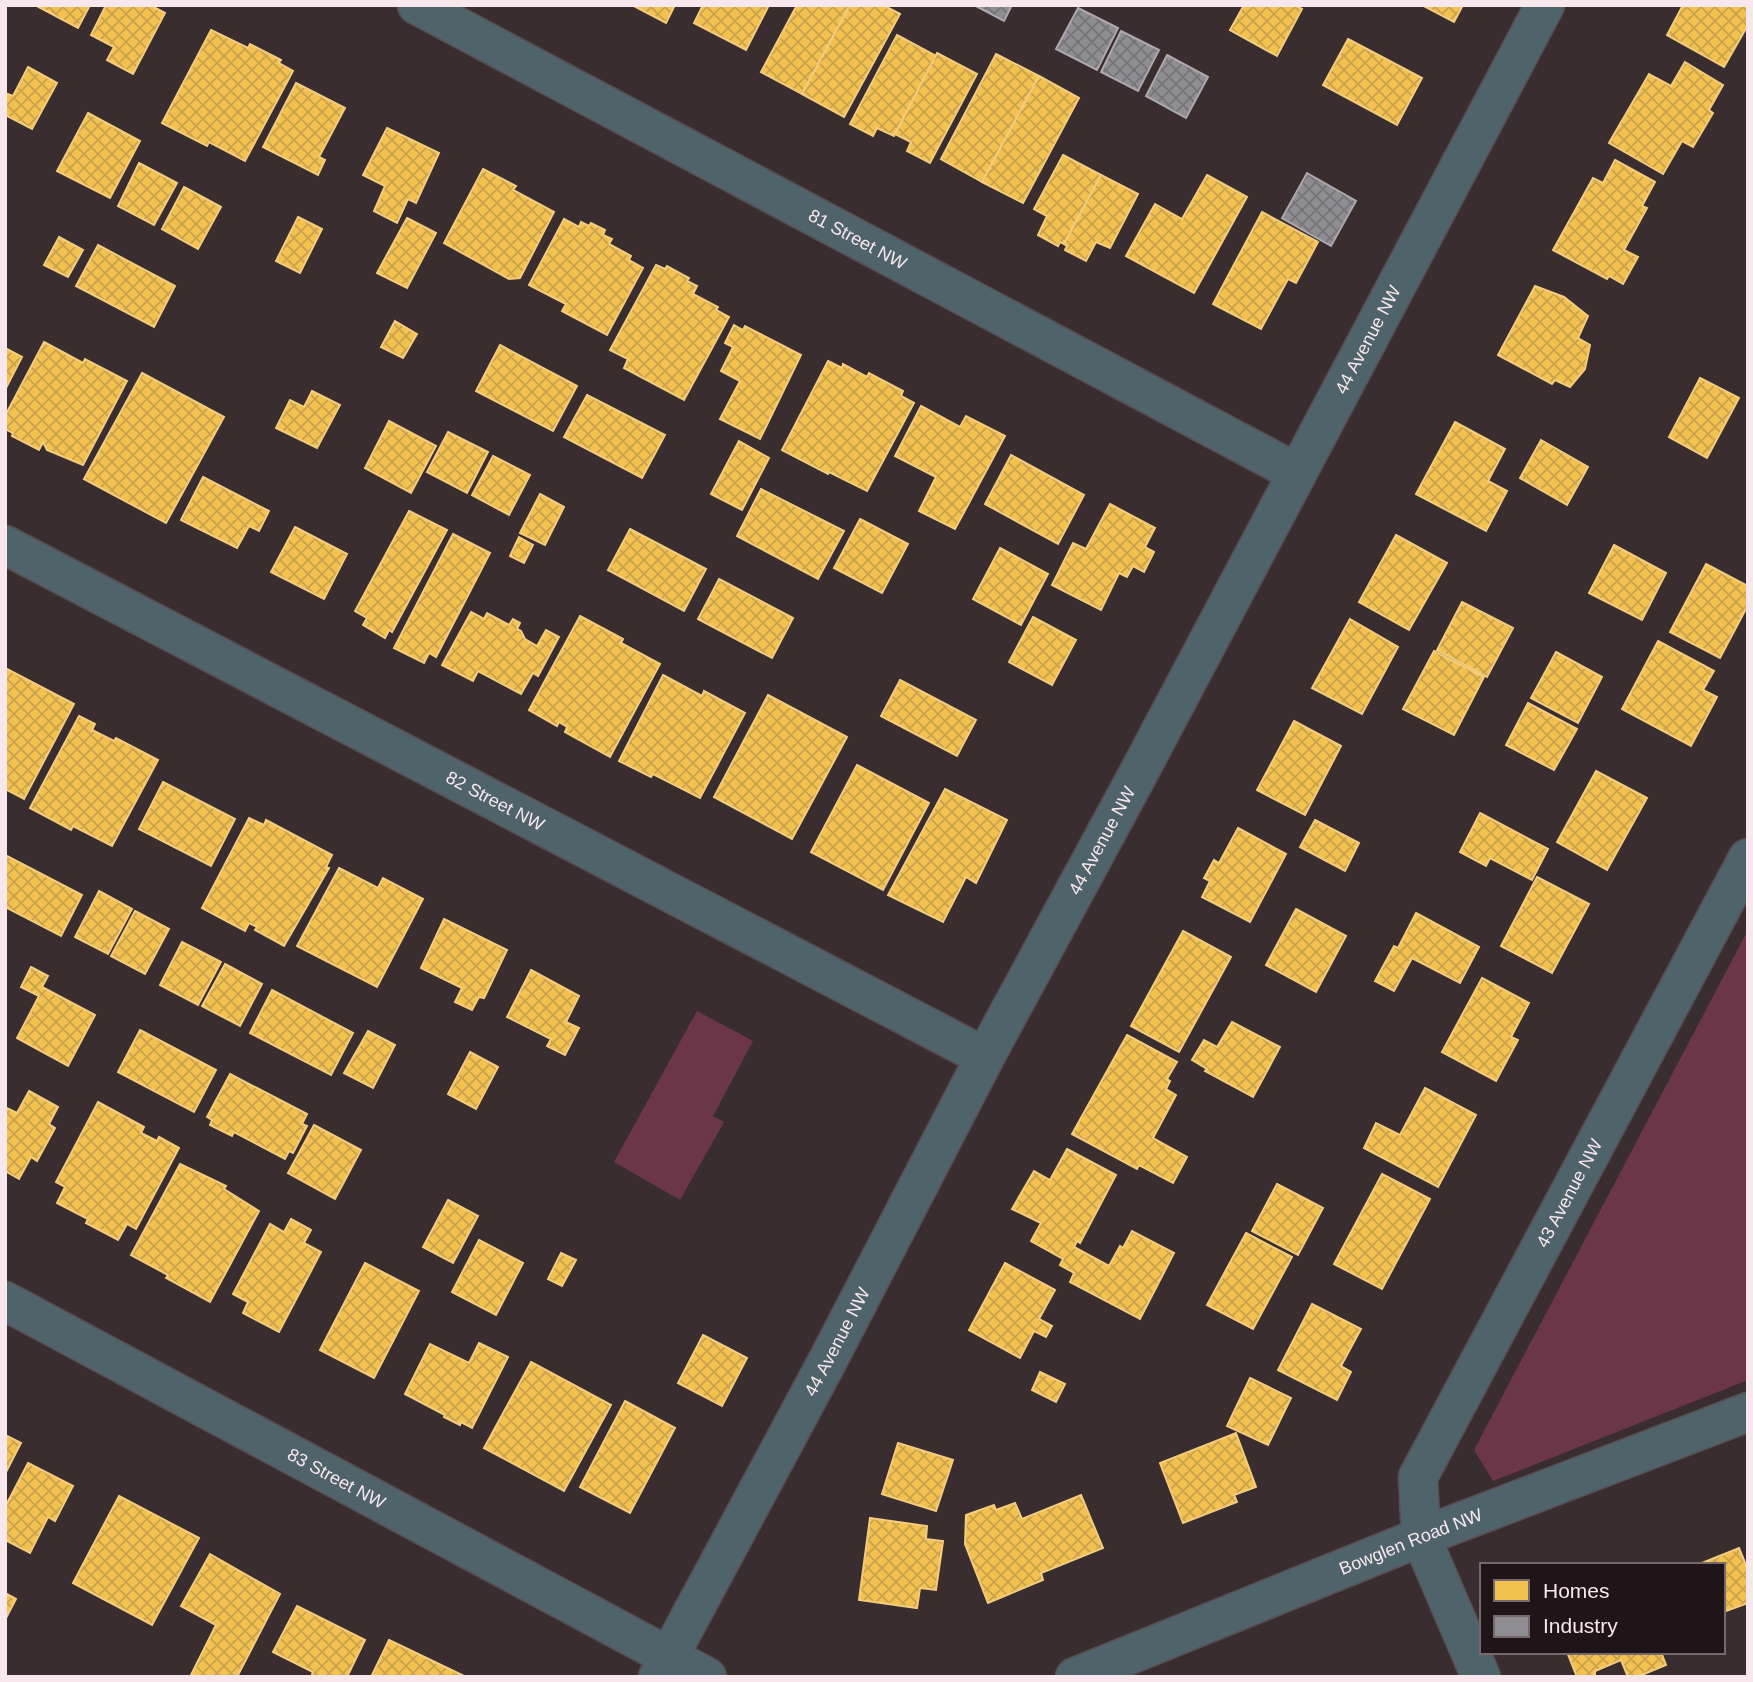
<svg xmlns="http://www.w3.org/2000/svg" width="1753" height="1682" viewBox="0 0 1753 1682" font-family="Arial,sans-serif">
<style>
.green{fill:#6b3748}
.homes{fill:url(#homes-cross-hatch);stroke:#f4cc7d;stroke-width:2}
.industry{fill:url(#industry-cross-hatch);stroke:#ada8ad;stroke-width:2}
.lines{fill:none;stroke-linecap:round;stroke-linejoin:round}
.street-casing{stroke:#574c4f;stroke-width:41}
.street{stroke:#4f636a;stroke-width:38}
.labels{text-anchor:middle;stroke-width:7;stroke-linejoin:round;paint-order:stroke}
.street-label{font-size:18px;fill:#f8e7ec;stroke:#1f1417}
</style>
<defs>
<pattern id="homes-cross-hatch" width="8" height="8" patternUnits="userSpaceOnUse" patternTransform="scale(1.75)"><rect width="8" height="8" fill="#f2c14e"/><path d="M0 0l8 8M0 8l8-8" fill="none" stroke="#c8a24c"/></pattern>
<pattern id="industry-cross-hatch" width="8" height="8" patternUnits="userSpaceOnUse" patternTransform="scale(1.75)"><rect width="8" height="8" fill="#8d8d92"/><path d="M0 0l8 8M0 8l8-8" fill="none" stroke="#767478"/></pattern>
</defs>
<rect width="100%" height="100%" fill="#392d30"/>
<!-- green -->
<g class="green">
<path d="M1748,930V1380L1493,1481L1474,1450Z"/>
<path d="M697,1011L753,1041L713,1116L724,1122L680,1200L614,1162Z"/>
</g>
<!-- homes -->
<g class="homes">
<path d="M35,5H90L78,28Z"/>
<path d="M106,5H150L165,13L133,74L107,60L114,47L91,35Z"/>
<path d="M632,5H675L666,23Z"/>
<path d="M703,5H769L746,50L694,23Z"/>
<path d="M797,5H850L802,94L761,72Z"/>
<path d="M850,5H883L900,14L844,117L802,94Z"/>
<path d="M1244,5H1295L1302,9L1277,56L1230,30Z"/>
<path d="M1422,5H1463L1454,22Z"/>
<path d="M1683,5H1748V25L1724,67L1667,35Z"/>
<path d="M211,30L248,48L250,44L281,60L279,63L293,71L245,161L209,142L207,146L162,123Z"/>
<path d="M897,35L936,56L894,136L877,128L873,136L850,124Z"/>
<path d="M1348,39L1422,78L1397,125L1323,85Z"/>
<path d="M937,53L977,74L930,163L907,151L911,142L895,134Z"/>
<path d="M996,54L1039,76L982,182L941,159Z"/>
<path d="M1685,62L1723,85L1709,110L1713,113L1693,147L1682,141L1663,174L1609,143L1649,74L1671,86Z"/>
<path d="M28,67L57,83L32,129L5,115V93L13,96Z"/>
<path d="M1039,76L1079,98L1023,203L982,182Z"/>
<path d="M296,83L345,108L319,157L325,160L318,175L263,147Z"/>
<path d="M88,113L140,141L110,198L57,171Z"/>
<path d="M387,128L439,153L416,203L408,199L397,223L374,211L385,186L363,175Z"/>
<path d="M1063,155L1101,175L1064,244L1060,242L1058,246L1038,235L1047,216L1034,209Z"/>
<path d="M1615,160L1655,182L1642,206L1647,208L1624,250L1638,257L1623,284L1609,276L1607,279L1553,250L1593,178L1603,183Z"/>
<path d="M139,163L177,183L154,225L118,206Z"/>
<path d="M483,169L516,186L513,190L554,212L520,278L509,279L444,243Z"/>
<path d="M1101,175L1138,194L1110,248L1096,242L1086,261L1065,250L1067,246L1064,244Z"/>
<path d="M1207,175L1247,197L1194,293L1126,256L1155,204L1182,219Z"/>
<path d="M184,187L221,207L198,249L162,229Z"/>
<path d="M1262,212L1318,242L1296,283L1288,279L1261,329L1213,304Z"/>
<path d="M298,217L322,229L300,273L276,261Z"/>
<path d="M407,218L436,233L407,288L377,273Z"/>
<path d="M564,219L579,227L581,222L589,226L591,223L605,230L603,235L612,239L609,244L631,256L629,260L643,268L607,335L562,311L566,304L529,285Z"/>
<path d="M59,237L83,250L68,277L44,265Z"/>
<path d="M98,245L175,286L154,327L76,286Z"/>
<path d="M656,265L665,269L667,266L689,278L687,281L697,286L693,294L718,307L716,310L729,317L684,400L624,368L628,359L610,350Z"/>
<path d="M1535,286L1564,297L1588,316L1578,338L1590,345L1585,369L1570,387L1555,380L1552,384L1498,355Z"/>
<path d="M395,321L417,334L403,358L381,347Z"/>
<path d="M734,325L743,330L745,326L801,355L760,439L720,419L740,381L721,371L733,347L725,343Z"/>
<path d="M44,342L83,363L85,359L127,381L83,465L47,450L43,442L39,450L12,436L13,433L5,429V416Z"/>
<path d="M500,345L577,386L553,431L476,391Z"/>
<path d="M5,348L22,357L5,390Z"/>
<path d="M828,361L842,368L843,364L867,377L869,373L903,391L901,396L914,403L867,491L829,472L828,474L782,450Z"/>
<path d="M142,373L224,417L166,523L84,479Z"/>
<path d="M1700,378L1739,398L1707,458L1669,437Z"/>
<path d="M312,391L340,405L317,448L276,428L290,400L304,407Z"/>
<path d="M587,395L665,435L642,478L564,437Z"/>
<path d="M921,406L960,427L966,416L1005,436L955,529L919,511L936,477L895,456Z"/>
<path d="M389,421L436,446L411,493L365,468Z"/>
<path d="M1455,422L1505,449L1488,481L1507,491L1486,531L1416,494Z"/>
<path d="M448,432L488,452L467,493L427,472Z"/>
<path d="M1541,440L1588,467L1567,505L1520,478Z"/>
<path d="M739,441L769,458L742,510L711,494Z"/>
<path d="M1011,455L1084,495L1058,544L985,504Z"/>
<path d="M493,456L530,475L509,515L472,495Z"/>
<path d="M203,477L269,511L259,531L249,526L237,548L181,520Z"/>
<path d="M761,489L844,531L818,579L737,536Z"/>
<path d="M540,494L564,507L545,545L520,533Z"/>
<path d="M1110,504L1155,528L1145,547L1154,552L1144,572L1133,566L1127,577L1119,573L1101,610L1052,585L1073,543L1086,549Z"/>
<path d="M409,511L447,530L392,632L389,630L385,638L363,625L367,618L355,611Z"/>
<path d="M860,519L908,544L882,593L834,568Z"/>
<path d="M295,527L347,554L324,599L271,572Z"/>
<path d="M630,529L706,569L684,611L608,570Z"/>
<path d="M453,534L490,553L436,657L429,653L424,663L394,648Z"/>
<path d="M1396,535L1447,563L1409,630L1359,602Z"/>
<path d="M519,537L533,545L524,563L510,556Z"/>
<path d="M1614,545L1666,573L1642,620L1589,593Z"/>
<path d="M1000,548L1048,574L1021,625L973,599Z"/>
<path d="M1706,564L1748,586V605L1720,658L1670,632Z"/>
<path d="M719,579L793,618L772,658L698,619Z"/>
<path d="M1462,602L1513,628L1487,677L1437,650Z"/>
<path d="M471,612L484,619L487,613L509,625L513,619L520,623L517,629L521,631L525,639L537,646L546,630L559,637L538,676L533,673L521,694L478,671L473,681L442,665Z"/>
<path d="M580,616L623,639L621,643L660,664L610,757L565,732L567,727L559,722L557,726L529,710Z"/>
<path d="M1033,617L1076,640L1052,685L1009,662Z"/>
<path d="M1350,619L1398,647L1362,714L1312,688Z"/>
<path d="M1658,641L1714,671L1703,690L1717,697L1691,746L1622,709Z"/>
<path d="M1434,651L1484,677L1454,735L1403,709Z"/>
<path d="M1556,652L1602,677L1578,723L1531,698Z"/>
<path d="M5,668L74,704L24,799L5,789Z"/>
<path d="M663,675L702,696L704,691L745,713L700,798L653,774L651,777L619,761Z"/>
<path d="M900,680L976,720L957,756L881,716Z"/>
<path d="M768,695L847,737L792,839L714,797Z"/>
<path d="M1528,703L1577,729L1554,770L1506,745Z"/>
<path d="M79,716L95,724L92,730L114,741L116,738L158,760L112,846L73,826L71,830L30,808Z"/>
<path d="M1294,721L1341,746L1305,815L1257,790Z"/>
<path d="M857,765L929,803L883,890L811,852Z"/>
<path d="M1596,771L1647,798L1607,870L1557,842Z"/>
<path d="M163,782L235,819L211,866L139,829Z"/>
<path d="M945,789L1007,820L976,883L966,877L943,922L888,895Z"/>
<path d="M1480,813L1548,849L1532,880L1490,858L1486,866L1460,852Z"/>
<path d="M249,818L264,825L266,820L332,855L326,867L329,868L284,946L255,930L257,927L249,923L245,931L202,908Z"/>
<path d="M1315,820L1359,843L1345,871L1300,847Z"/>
<path d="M1238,828L1286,854L1250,922L1202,897L1210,881L1204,878L1214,860L1219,863Z"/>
<path d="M5,855L82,895L61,936L5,907Z"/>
<path d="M339,868L378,888L383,878L423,899L377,987L297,946Z"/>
<path d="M1537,877L1589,904L1552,973L1501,946Z"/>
<path d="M99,891L132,909L108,954L75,937Z"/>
<path d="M1296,909L1346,936L1316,992L1266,965Z"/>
<path d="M135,911L169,929L145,974L111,956Z"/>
<path d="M1416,913L1479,947L1460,983L1412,958L1394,991L1375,981L1394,946L1398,948Z"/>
<path d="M444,919L507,950L484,998L479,997L472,1010L455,1002L462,988L421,968Z"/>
<path d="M1183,931L1231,957L1179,1052L1131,1026Z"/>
<path d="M182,942L221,962L198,1005L160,985Z"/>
<path d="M225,964L262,984L240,1026L202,1006Z"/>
<path d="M31,967L48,976L42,987L95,1015L68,1066L17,1038L39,996L21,987Z"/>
<path d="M531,970L579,996L566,1022L579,1028L565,1055L547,1046L551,1039L507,1017Z"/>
<path d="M1482,978L1529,1003L1511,1037L1518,1040L1496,1081L1442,1052Z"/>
<path d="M272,990L353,1033L331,1075L250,1033Z"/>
<path d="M1232,1022L1280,1047L1253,1097L1205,1071L1207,1069L1192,1060L1204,1040L1217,1047Z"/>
<path d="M140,1030L216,1070L194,1112L118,1072Z"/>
<path d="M368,1031L395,1045L373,1088L344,1073Z"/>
<path d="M1127,1035L1177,1062L1167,1079L1170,1081L1166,1089L1176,1095L1153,1138L1187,1157L1173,1183L1139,1165L1137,1169L1072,1134Z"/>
<path d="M470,1052L498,1067L476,1109L448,1094Z"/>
<path d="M230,1074L307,1114L302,1124L307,1126L293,1153L289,1151L285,1159L234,1132L232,1136L210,1125L212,1120L207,1117Z"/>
<path d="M1425,1088L1476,1115L1438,1187L1364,1148L1376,1123L1400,1135Z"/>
<path d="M29,1091L58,1107L49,1124L55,1128L37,1161L31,1157L19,1179L5,1171V1107L17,1113Z"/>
<path d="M98,1102L144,1127L141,1133L157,1141L159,1137L179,1148L136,1229L127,1224L118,1240L86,1223L88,1219L57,1203L65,1187L56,1182Z"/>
<path d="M314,1125L361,1150L335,1199L288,1173Z"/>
<path d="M1067,1149L1116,1175L1080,1243L1077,1241L1074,1247L1109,1266L1120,1246L1123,1248L1132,1231L1174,1253L1140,1319L1070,1282L1074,1273L1060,1265L1063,1259L1031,1241L1041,1223L1012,1209L1034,1171L1050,1180Z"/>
<path d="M180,1164L226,1186L224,1189L259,1211L210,1302L166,1278L168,1275L131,1255Z"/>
<path d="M1382,1174L1430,1199L1382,1289L1334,1264Z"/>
<path d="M1277,1184L1323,1208L1298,1255L1252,1231Z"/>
<path d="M448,1200L478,1216L453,1263L423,1247Z"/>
<path d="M291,1219L311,1230L304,1243L321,1252L279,1332L243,1313L248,1302L233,1294L270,1224L284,1232Z"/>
<path d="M1246,1233L1292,1257L1253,1329L1207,1305Z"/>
<path d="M479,1240L523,1263L496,1315L452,1292Z"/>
<path d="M561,1253L576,1260L562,1286L548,1279Z"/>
<path d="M365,1263L419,1291L374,1378L320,1350Z"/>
<path d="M1005,1263L1055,1290L1039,1319L1052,1326L1046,1337L1034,1331L1020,1358L969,1330Z"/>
<path d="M1312,1304L1361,1329L1341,1366L1351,1372L1337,1400L1278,1370Z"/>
<path d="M703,1335L747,1358L722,1406L678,1383Z"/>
<path d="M479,1343L508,1357L472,1428L461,1422L460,1425L444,1417L445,1415L405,1394L430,1344L469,1363Z"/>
<path d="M531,1362L611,1405L564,1491L484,1448Z"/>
<path d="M1040,1372L1065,1384L1056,1402L1032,1390Z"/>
<path d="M1250,1378L1291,1398L1268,1445L1227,1426Z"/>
<path d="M625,1401L675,1428L630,1513L580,1487Z"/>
<path d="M1236,1433L1256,1487L1234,1495L1237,1502L1183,1523L1160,1463Z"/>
<path d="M5,1435L21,1443L5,1474Z"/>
<path d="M898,1443L953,1460L936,1511L882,1494Z"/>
<path d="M28,1463L73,1486L55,1521L48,1517L30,1553L5,1540V1507Z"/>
<path d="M1081,1495L1103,1548L1041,1573L1043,1580L988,1603L965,1544L966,1515L994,1505L996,1510L1015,1503L1022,1519Z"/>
<path d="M119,1496L199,1538L152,1625L73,1583Z"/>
<path d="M870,1518L927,1526L926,1539L943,1541L936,1590L920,1588L917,1608L859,1600Z"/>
<path d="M1739,1548L1748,1570V1603L1723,1612V1565H1697Z"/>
<path d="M210,1554L280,1594L237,1677H190L216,1625L181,1606Z"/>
<path d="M5,1593L16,1599L5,1620Z"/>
<path d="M297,1606L365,1640L347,1677H311L313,1672L273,1652Z"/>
<path d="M389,1640L464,1676V1677H371Z"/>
<path d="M1567,1652H1661L1666,1665L1637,1677H1628L1621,1660L1595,1671V1677H1577Z"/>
</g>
<!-- industry -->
<g class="industry">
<path d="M974,5H1012L1004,21Z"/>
<path d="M1078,8L1118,28L1097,70L1056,49Z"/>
<path d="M1121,31L1159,50L1138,91L1101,72Z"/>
<path d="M1167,55L1208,77L1186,118L1146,96Z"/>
<path d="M1307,173L1356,201L1331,246L1282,218Z"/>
</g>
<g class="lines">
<!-- street casing -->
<g class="street-casing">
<g id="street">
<path id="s1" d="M417,5L1297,473"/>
<path id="s2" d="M5,545L985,1057"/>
<path id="s3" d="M5,1301L707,1677"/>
<path id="s4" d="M658,1677L827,1362L985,1057L1137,776L1545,5"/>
<path id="s5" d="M1075,1677L1421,1537L1748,1412"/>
<path id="s6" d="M1481,1677L1421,1537L1418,1477L1748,858"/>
</g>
</g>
<!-- street -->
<use href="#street" class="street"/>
</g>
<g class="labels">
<!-- street labels -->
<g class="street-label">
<text dy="6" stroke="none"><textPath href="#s1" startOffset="499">81 Street NW</textPath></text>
<text dy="6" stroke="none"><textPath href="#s4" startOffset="1514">44 Avenue NW</textPath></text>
<text dy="6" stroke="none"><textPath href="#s2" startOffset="553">82 Street NW</textPath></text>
<text dy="6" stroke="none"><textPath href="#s4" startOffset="947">44 Avenue NW</textPath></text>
<text dy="6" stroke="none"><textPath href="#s6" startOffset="534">43 Avenue NW</textPath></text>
<text dy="6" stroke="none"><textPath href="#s4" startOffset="380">44 Avenue NW</textPath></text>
<text dy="6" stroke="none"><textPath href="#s3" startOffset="376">83 Street NW</textPath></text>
<text dy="6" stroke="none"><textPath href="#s5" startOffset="362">Bowglen Road NW</textPath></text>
</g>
</g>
<!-- border -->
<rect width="1753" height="1682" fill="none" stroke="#f8e7ec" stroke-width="14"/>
<!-- legend -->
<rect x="1480" y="1563" width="245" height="91" fill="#1f1417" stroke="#76686c" stroke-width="2"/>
<rect x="1494" y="1580" width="35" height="21" fill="#f2c14e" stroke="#76686c" stroke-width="2"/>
<text x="1543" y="1598" font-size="21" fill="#f8e7ec">Homes</text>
<rect x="1494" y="1616" width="35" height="21" fill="#8d8d92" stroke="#76686c" stroke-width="2"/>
<text x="1543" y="1633" font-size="21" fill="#f8e7ec">Industry</text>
</svg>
